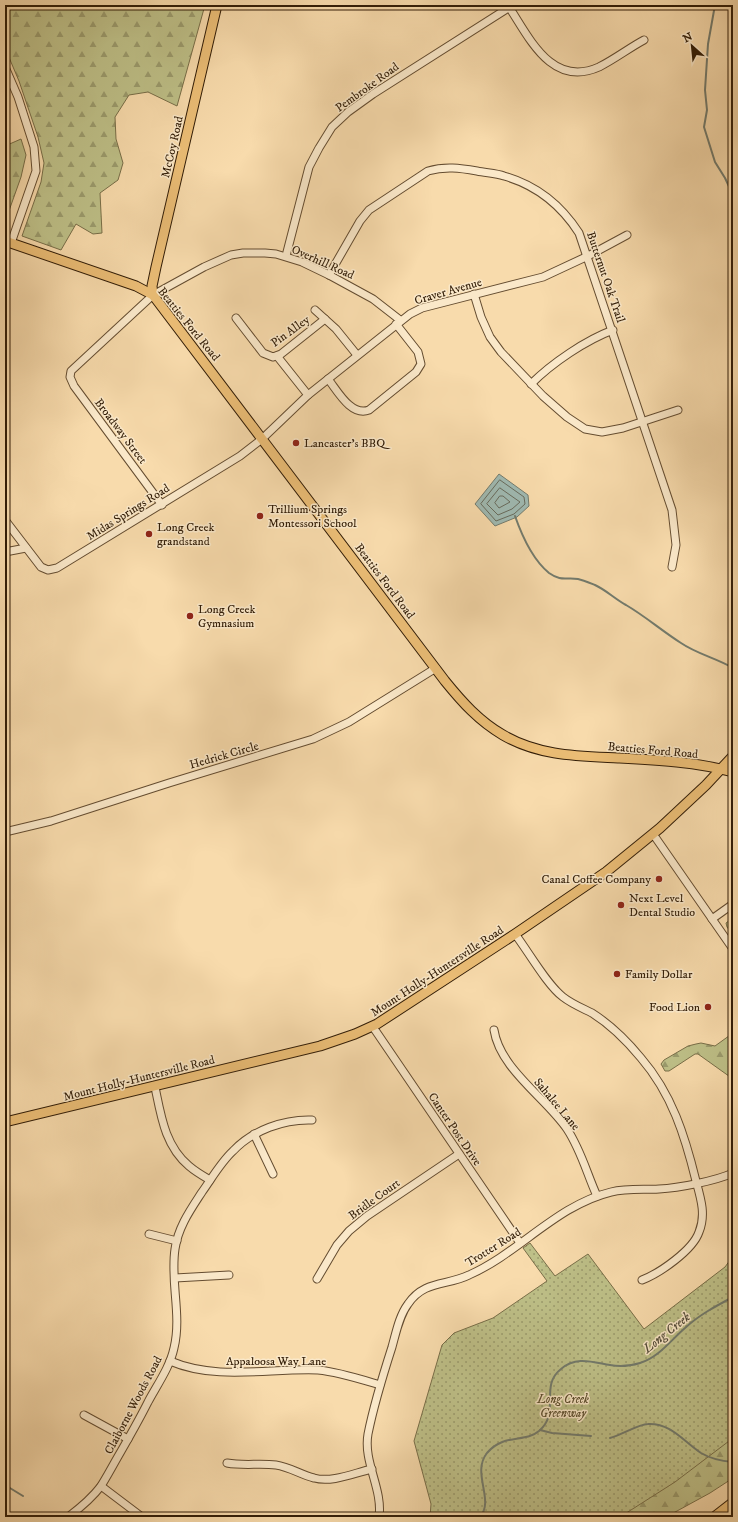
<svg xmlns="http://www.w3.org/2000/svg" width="738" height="1522" viewBox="0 0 738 1522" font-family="'IM FELL DW Pica',serif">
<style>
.forest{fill:url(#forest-firs);stroke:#786e48}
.park{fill:url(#park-dots);stroke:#786e48}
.water{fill:#9fb9b1;stroke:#737b6d}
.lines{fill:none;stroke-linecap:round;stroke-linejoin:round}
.shore{stroke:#686b5c;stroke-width:1}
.stream{stroke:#737b6d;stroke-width:2}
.minor-casing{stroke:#644c30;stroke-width:9}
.major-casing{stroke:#321d07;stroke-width:11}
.highway-casing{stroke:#321d07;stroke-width:12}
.minor{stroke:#fae8c9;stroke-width:7}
.major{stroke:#ecbe76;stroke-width:9}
.highway{stroke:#ecbe76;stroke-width:10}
.poi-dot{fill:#8f2418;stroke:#fae8c9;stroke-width:1.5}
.labels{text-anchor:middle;stroke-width:3;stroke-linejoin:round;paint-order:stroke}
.street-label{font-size:12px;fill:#321d07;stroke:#fae8c9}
.poi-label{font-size:12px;fill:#321d07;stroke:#fae8c9;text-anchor:start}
.park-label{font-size:12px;font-style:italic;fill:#5c4e2e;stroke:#fae8c9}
.water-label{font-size:13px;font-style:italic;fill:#534c3a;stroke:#fae8c9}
</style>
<defs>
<pattern id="forest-firs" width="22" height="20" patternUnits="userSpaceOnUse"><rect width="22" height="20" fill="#bec088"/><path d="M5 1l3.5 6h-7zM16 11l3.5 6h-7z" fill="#9b9b6d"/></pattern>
<pattern id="park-dots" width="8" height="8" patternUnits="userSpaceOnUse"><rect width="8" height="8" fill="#bec088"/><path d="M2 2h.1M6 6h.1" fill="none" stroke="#9b9b6d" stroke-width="1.8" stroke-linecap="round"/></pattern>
</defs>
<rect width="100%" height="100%" fill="#f8dbac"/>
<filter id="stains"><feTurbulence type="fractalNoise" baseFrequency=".005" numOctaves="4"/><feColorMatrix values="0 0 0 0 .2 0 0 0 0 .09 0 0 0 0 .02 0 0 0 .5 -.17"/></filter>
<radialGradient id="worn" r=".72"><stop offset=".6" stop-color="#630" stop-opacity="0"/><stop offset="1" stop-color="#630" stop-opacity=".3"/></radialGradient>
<!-- forest -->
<g class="forest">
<path d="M5,5H205L177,106L148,92L129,95L115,117L116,139L123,163L118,180L100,193L102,233L93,234L76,224L61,250L22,236L41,182L44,163L38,137L19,81L5,48Z"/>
<path d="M21,139L26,155L21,177L5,222V146Z"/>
<path d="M733,918V935L727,927L726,923Z"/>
<path d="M733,1033V1079L698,1054H695L669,1071H665L661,1064L664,1060L688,1046L696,1044L701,1043L715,1046Z"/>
<path d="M733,1387V1478L710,1493L666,1517H552Z"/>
</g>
<!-- park -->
<path class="park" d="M530,1243L555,1276L588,1254L644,1329L725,1267L733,1256V1438L675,1482L620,1517H430L431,1504L414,1441L442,1345L454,1333L493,1318L547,1281L523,1248Z"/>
<!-- water -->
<path class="water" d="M499,474L528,495L529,506L517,517L495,526L475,504Z"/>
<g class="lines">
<!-- shore -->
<g class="shore">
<path d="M500,480L524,497L525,504L514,514L496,521L481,504Z"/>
<path d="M500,488L520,502L512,509L498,515L487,504Z"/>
<path d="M500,496H503L510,502L499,508L495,503Z"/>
</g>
<!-- stream -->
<g class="stream">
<path d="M715,5L708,44L705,90L707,110L704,127L715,162L725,178L733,195"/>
<path d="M515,516C522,536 532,559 549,573C562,582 565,577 578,579C583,580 590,583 595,585C606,590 615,599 626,605C645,616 662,631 681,643C697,654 716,658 733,668"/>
<path d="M540,1430L552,1433L591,1436"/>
<path d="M610,1438C621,1435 639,1424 648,1424C671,1423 683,1441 701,1453C711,1459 721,1461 733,1462"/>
<path d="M5,1485L23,1496"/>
<path d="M480,1517C495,1500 471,1473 487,1453C504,1433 525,1443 539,1431C561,1413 539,1386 561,1369C576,1356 592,1362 610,1365C619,1367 630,1366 640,1363C659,1357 670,1341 685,1328C699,1315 716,1306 733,1297"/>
</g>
<!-- minor casing -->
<g class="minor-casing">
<g id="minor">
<path d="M509,7C530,39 552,88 599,67C615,59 629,48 644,40"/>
<path d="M5,67L18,97L34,147L36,171L11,243"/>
<path d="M286,256L309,167L319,148L332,127L348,112L373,94L513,5"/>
<path d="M329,275L360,221L369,210L428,171C445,166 460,168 477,171C486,173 496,173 504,176C536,185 561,205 579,233L672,510L676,545L672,567"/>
<path d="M474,294L481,317L490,337L501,352L543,396L567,417L585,429L602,432L623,428L678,410"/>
<path d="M315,310L336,329L357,355"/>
<path d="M236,318L263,353L273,357L281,354L325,319"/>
<path d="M277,356L308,395"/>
<path d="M328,379C337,390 351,417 369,410L416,372L421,364L418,352L396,324"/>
<path d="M531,384C552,363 586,340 613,330"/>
<path d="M162,505L74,386L70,377L71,371L153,295L204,267L231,255L243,253H265L276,254L302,262L329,275L373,299L400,320"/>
<path d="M5,520L41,567L48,570L57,568L240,456L262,439L308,395L410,314L422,308L543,277L588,256L627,235"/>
<path d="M5,552L26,548"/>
<path d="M5,832L51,821L169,783L313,739L349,722L436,668"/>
<path d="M653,834L733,949"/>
<path d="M712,919L733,904"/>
<path d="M515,934C528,951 547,985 563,997C572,1004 582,1008 592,1013C611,1025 627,1041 641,1058C672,1094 685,1136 696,1181C701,1199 706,1215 699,1232C693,1250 660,1273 642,1280"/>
<path d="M373,1027L520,1243"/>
<path d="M494,1030C500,1069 546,1098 567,1129C581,1150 587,1174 597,1196"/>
<path d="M155,1087C161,1116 165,1146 189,1166C196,1172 203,1176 210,1180"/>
<path d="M254,1134L273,1174"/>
<path d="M149,1234L177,1241"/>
<path d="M175,1278L229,1275"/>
<path d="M317,1279L337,1245L349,1231L367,1216L459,1154"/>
<path d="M170,1361C217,1381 269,1368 318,1370C339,1372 360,1379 380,1385"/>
<path d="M84,1415L128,1439"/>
<path d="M227,1463C243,1466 260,1463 276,1465C290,1467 301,1475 314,1478C332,1483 354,1473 372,1469"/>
<path d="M101,1486L142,1517"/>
<path d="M68,1517C80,1508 92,1498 101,1486C106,1478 111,1469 116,1460C127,1441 138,1422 148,1402C157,1385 170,1367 174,1348C182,1315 170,1282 175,1249C178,1227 191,1209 202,1192C212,1178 221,1162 233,1151C253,1130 284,1119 312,1120"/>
<path d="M379,1517C383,1489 363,1462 368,1434C374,1404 383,1375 392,1347C396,1333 399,1316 408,1304C424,1280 447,1286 469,1275C519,1253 557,1205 611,1192C627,1188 644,1190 659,1189C679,1188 715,1181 733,1173"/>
</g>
</g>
<!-- major casing -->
<g class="major-casing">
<g id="major">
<path d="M5,241L136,286L153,295L445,681C462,702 479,721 503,735C539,756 578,756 618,758C656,760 696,762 733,772"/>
<path d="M153,295L152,286L156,267L217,5"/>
<path d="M5,1122L320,1046L355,1034L377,1024L515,934L606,872L660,828L706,785L733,756"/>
</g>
</g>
<!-- highway casing -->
<g class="highway-casing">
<path id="highway" d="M715,1517L733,1503"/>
</g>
<!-- minor -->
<use href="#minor" class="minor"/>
<!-- major -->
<use href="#major" class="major"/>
<!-- highway -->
<use href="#highway" class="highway"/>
</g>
<!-- markers -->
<g class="poi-dot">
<circle cx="296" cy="443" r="4"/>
<circle cx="260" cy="516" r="4"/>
<circle cx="149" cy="534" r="4"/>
<circle cx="190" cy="616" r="4"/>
<circle cx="659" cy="879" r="4"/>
<circle cx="621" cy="905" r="4"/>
<circle cx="617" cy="974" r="4"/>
<circle cx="708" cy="1007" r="4"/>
</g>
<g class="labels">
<!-- street labels -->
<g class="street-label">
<text transform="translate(367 87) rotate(-36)" y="4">Pembroke Road</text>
<text transform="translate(172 147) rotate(-77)" y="4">McCoy Road</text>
<text transform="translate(323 262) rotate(24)" y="4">Overhill Road</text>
<text transform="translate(606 277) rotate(71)" y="4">Butternut Oak Trail</text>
<text transform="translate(448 291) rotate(-16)" y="4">Craver Avenue</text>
<text transform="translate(189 324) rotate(51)" y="4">Beatties Ford Road</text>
<text transform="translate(290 331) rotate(-36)" y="4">Pin Alley</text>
<text transform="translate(121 431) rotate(53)" y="4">Broadway Street</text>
<text transform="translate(128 512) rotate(-32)" y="4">Midas Springs Road</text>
<text transform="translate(385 581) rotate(53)" y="4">Beatties Ford Road</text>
<text transform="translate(653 750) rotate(5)" y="4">Beatties Ford Road</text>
<text transform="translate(224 755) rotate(-16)" y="4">Hedrick Circle</text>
<text transform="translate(437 971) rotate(-33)" y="4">Mount Holly-Huntersville Road</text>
<text transform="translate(139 1078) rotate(-14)" y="4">Mount Holly-Huntersville Road</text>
<text transform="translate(557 1104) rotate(50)" y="4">Sahalee Lane</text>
<text transform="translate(455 1129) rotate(56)" y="4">Canter Post Drive</text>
<text transform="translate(374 1199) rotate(-36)" y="4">Bridle Court</text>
<text transform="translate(493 1247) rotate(-32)" y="4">Trotter Road</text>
<text x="276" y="1365">Appaloosa Way Lane</text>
<text transform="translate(133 1405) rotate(-62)" y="4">Claiborne Woods Road</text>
</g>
<!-- poi labels -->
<g class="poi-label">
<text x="304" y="447">Lancaster's BBQ</text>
<text x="268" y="513">Trillium Springs<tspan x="268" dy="14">Montessori School</tspan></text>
<text x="157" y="531">Long Creek<tspan x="157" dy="14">grandstand</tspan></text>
<text x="198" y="613">Long Creek<tspan x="198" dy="14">Gymnasium</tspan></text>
<text x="651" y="883" text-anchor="end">Canal Coffee Company</text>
<text x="629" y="902">Next Level<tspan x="629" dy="14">Dental Studio</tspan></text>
<text x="625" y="978">Family Dollar</text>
<text x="700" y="1011" text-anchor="end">Food Lion</text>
</g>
<!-- park labels -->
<g class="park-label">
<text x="563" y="1403">Long Creek<tspan x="563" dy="14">Greenway</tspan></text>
</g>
<!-- water labels -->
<g class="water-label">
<text transform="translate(666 1332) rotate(-39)" y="5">Long Creek</text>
</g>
</g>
<!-- margin -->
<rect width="738" height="1522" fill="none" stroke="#f8dbac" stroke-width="20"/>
<rect x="6" y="6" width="726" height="1510" fill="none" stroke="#321d07" stroke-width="2"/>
<rect x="10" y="10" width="718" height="1502" fill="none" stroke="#321d07"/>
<!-- north arrow -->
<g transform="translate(692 46) rotate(333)" stroke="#fae8c9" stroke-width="3" paint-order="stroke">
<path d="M0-3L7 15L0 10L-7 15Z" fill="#321d07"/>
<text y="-6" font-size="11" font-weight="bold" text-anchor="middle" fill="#321d07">N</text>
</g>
<rect width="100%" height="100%" filter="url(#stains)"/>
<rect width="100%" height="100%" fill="url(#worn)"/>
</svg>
